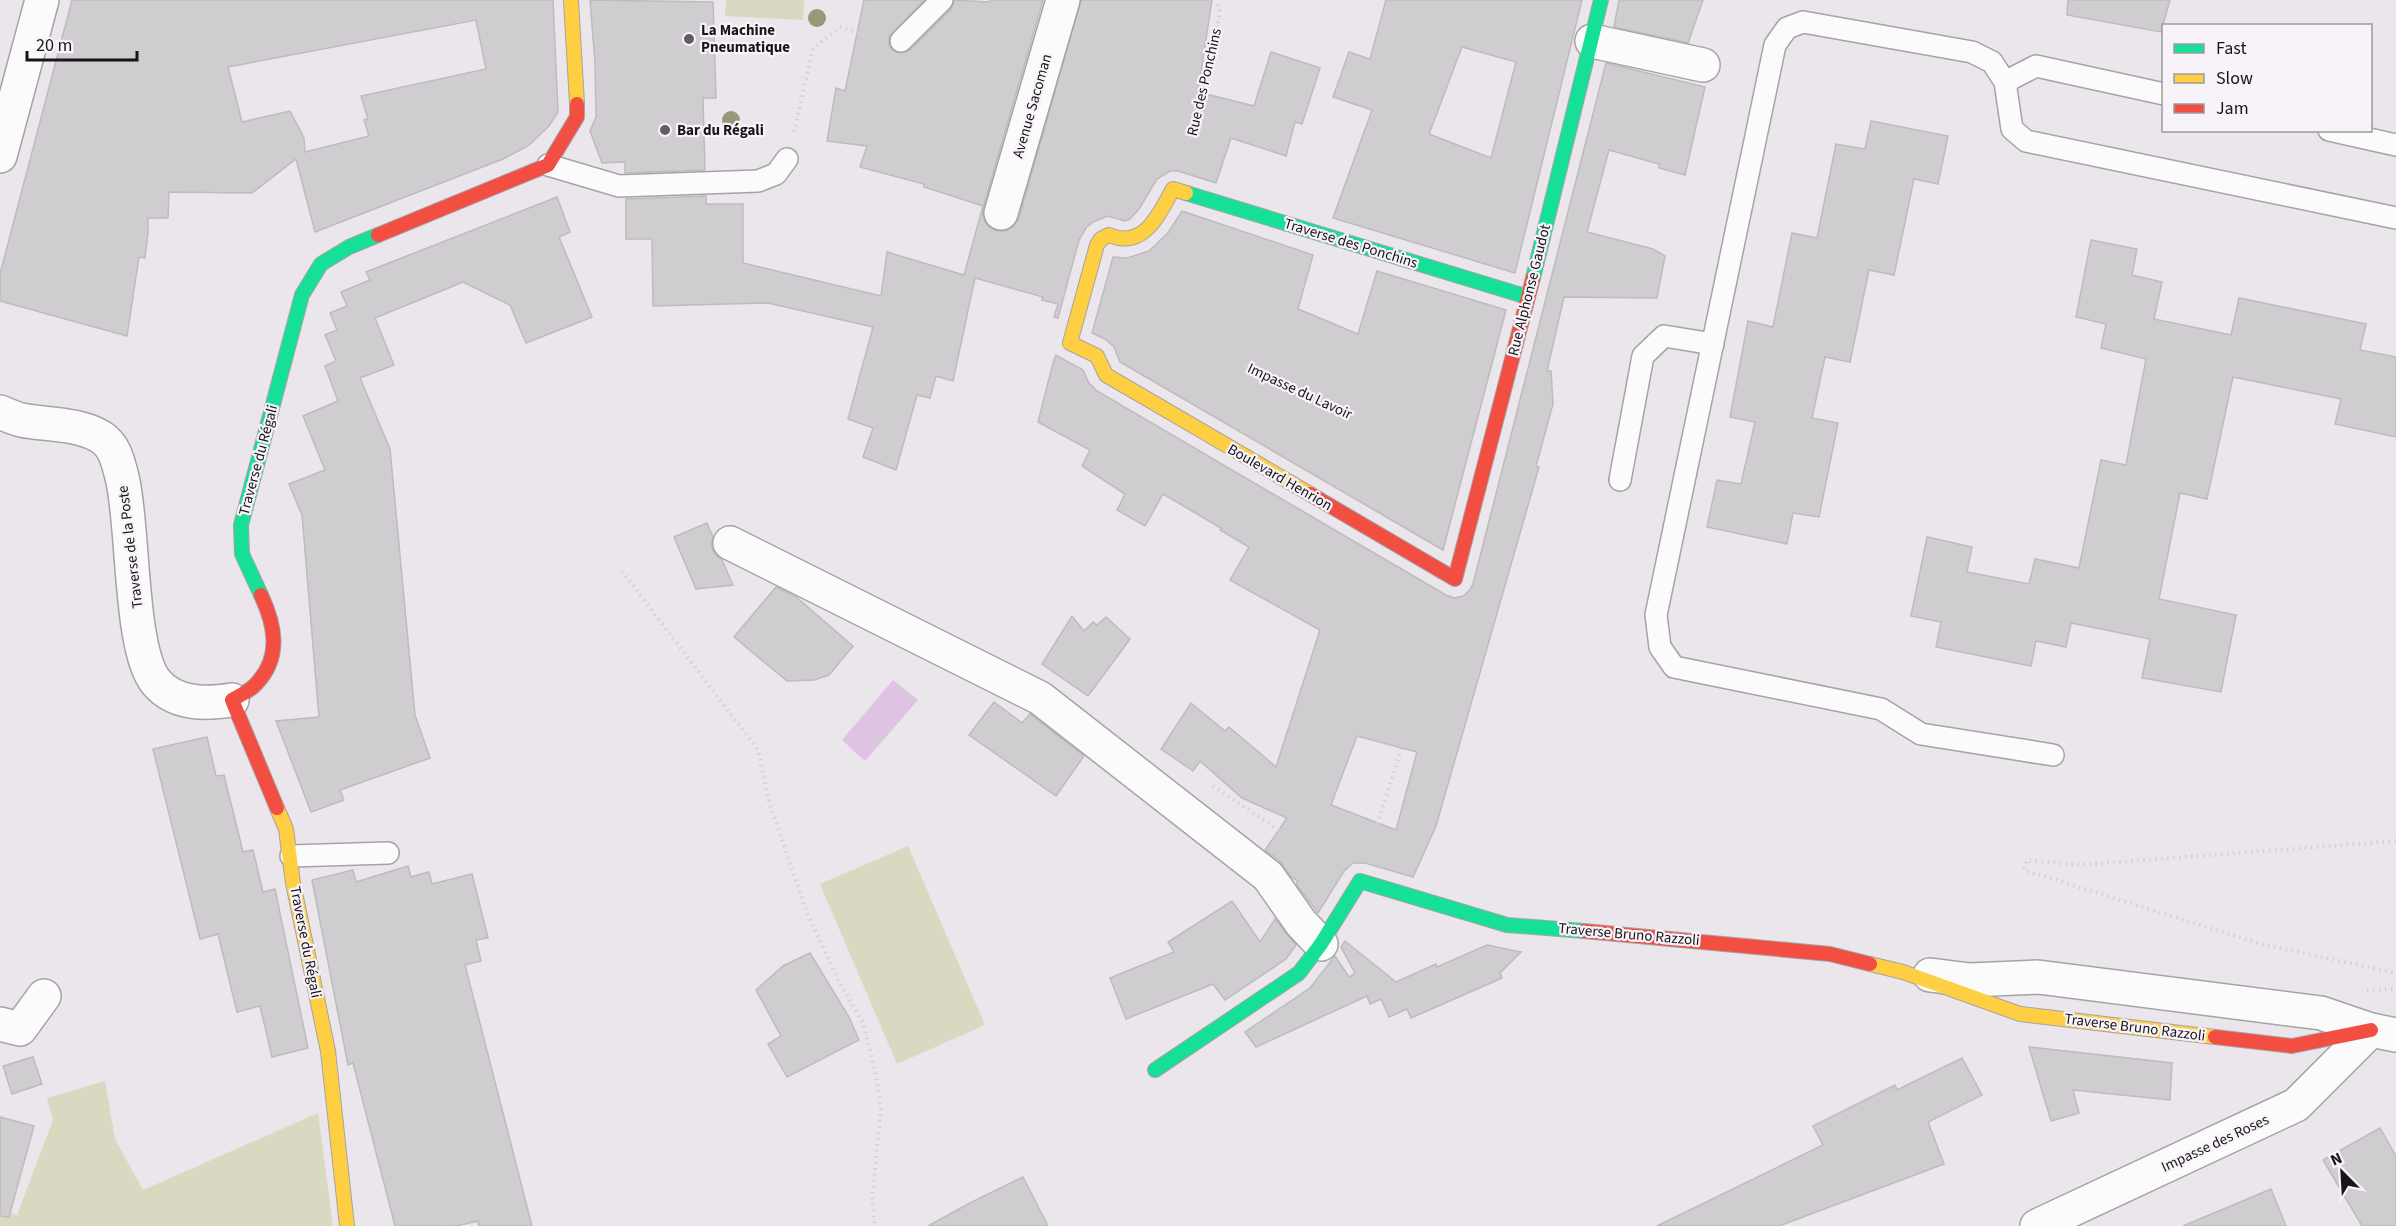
<svg xmlns="http://www.w3.org/2000/svg" width="2396" height="1226" viewBox="0 0 2396 1226" font-family="'Source Sans 3',sans-serif">
<style>
.green{fill:#d9d9c1}
.water{fill:#dfc3e3}
.building{fill:#d0cdd1;stroke:#bebbbf;stroke-width:1.5;fill-rule:evenodd}
.lines{fill:none;stroke-linecap:round;stroke-linejoin:round}
.lane-casing{stroke:#a6a3a6;stroke-width:24}
.street-casing{stroke:#a6a3a6;stroke-width:36}
.fast-casing{stroke:#a6a3a6;stroke-width:16}
.slow-casing{stroke:#a6a3a6;stroke-width:16}
.jam-casing{stroke:#a6a3a6;stroke-width:16}
.path{stroke:#d2d2d2;stroke-width:4;stroke-dasharray:1.5 4.5;stroke-linecap:butt}
.lane{stroke:#fcfbfc;stroke-width:21}
.street{stroke:#fcfbfc;stroke-width:33}
.fast{stroke:#16e098;stroke-width:14}
.slow{stroke:#ffcf43;stroke-width:14}
.jam{stroke:#f24e42;stroke-width:14}
.tree{fill:#989778}
.poi-dot{fill:#615e62;stroke:#f8f2f9;stroke-width:2}
.labels{text-anchor:middle;stroke-width:4.5;stroke-linejoin:round;paint-order:stroke}
.poi-label{font-size:15px;font-weight:bold;fill:#171518;stroke:#f8f2f9;text-anchor:start}
.street-label{font-size:15px;fill:#171518;stroke:#f8f2f9}
</style>
<rect width="100%" height="100%" fill="#eae6eb"/>
<!-- green -->
<g class="green">
<path d="M726,0H804L803,20L725,16Z"/>
<path d="M908,846L985,1025L897,1064L820,884Z"/>
<path d="M105,1081L115,1139L143,1190L318,1113L333,1226H0V1209L17,1215L53,1120L47,1098Z"/>
</g>
<!-- water -->
<path class="water" d="M893,680L918,700L865,761L842,740Z"/>
<!-- building -->
<g class="building">
<path d="M72,0H553L558,112L549,126L528,146L503,159L315,232L296,159L252,193L169,192L168,218H148V232L145,258L139,257L127,336L0,301V274ZM476,20L486,69L361,96L368,119L364,120L369,136L305,152L304,138L290,111L242,122L228,67Z"/>
<path d="M590,0L713,2L716,98H703L705,170L625,173V162L602,163L590,131L596,117L595,62Z"/>
<path d="M864,0H924L889,37V45L892,50L898,53L910,50L951,9L954,0L989,2L990,0H1043L983,208V217L987,225L996,231H1006L1013,227L1019,218L1081,0H1212L1198,92L1254,106L1271,52L1320,68L1302,124L1295,122L1286,156L1231,138L1216,183L1178,171H1170L1157,179L1139,209L1130,219L1125,221L1108,216L1093,222L1086,228L1079,240L1058,318L1054,317L1058,304L1042,300L1043,297L975,278L953,381L936,376L930,398L917,395L896,470L863,457L873,428L848,419L873,327L768,303L653,306L652,239H626V199L706,196V204H743V263L881,296L887,252L964,275L983,206L924,187V184L860,167L867,146L827,141L836,88L845,91Z"/>
<path d="M1386,0H1582L1515,273L1333,218L1372,110L1333,97L1349,52L1370,59ZM1462,47L1516,62L1491,158L1429,134Z"/>
<path d="M1619,0H1703L1688,43L1614,27Z"/>
<path d="M2068,0H2170L2161,32L2067,15Z"/>
<path d="M1606,63L1705,87L1685,175L1659,168V164L1609,150L1587,232L1653,249L1665,256L1657,298L1564,297L1547,371H1551L1553,404L1536,466L1539,467L1436,826L1413,877L1365,863H1353L1344,871L1318,913L1296,884L1298,881L1291,877L1280,861L1265,850L1287,818L1242,798L1200,761L1193,771L1161,749L1191,703L1225,731L1229,727L1276,767L1320,630L1230,580L1249,547L1220,530L1221,528L1163,494L1145,526L1117,510L1125,494L1082,466L1090,450L1038,422L1053,363L1056,355L1083,370L1089,383L1097,391L1446,595L1454,598L1463,596L1469,591L1473,584ZM1357,736L1417,752L1396,830L1331,805Z"/>
<path d="M1871,121L1948,136L1938,184L1914,179L1894,275L1869,270L1850,362L1825,357L1812,418L1838,423L1819,517L1793,513L1787,544L1707,527L1717,480L1741,484L1755,422L1730,417L1748,321L1773,327L1792,233L1817,238L1836,144L1865,149Z"/>
<path d="M557,197L570,232L559,237L592,317L526,343L510,305L463,282L375,318L394,365L360,378L390,449L415,715L430,758L340,790L344,800L311,812L276,721L319,717L302,515L289,484L325,470L303,416L338,401L325,366L336,361L325,335L337,330L330,313L347,306L341,292L370,280L366,272Z"/>
<path d="M1182,211L1313,255L1298,309L1358,334L1377,271L1506,310L1443,550L1120,362L1114,347L1105,339L1092,333L1113,257L1127,258L1149,251L1168,233Z"/>
<path d="M2091,240L2137,249L2132,275L2162,282L2154,319L2231,335L2239,298L2366,324L2360,350L2396,357V437L2335,424L2341,399L2233,377L2207,499L2180,493L2159,599L2236,615L2221,692L2142,678L2150,639L2071,623L2066,647L2036,641L2031,666L1936,647L1941,622L1911,616L1927,537L1972,547L1967,572L2029,584L2035,559L2079,568L2101,460L2126,465L2146,359L2101,348L2106,324L2076,317Z"/>
<path d="M707,523L713,537L711,545L714,553L722,560L733,585L696,589L674,537Z"/>
<path d="M776,587L796,597L853,646L829,675L814,680L787,681L734,637Z"/>
<path d="M1072,616L1084,631L1093,622L1097,625L1106,617L1130,639L1088,696L1042,664Z"/>
<path d="M994,702L1022,723L1030,714L1084,756L1056,796L969,735Z"/>
<path d="M207,737L216,776L224,775L243,852L253,850L263,892L275,889L308,1048L272,1057L260,1006L237,1012L218,934L200,939L153,749Z"/>
<path d="M408,866L411,877L429,872L432,884L472,874L488,938L476,940L481,961L465,965L532,1226H479L478,1221L456,1226H395L353,1063L348,1065L312,880L353,870L356,882Z"/>
<path d="M1232,901L1260,942L1275,919L1296,945L1286,959L1225,1000L1213,984L1126,1019L1110,978L1174,952L1168,942Z"/>
<path d="M1345,941L1396,982L1436,964L1437,967L1487,945L1521,952L1500,973L1502,978L1411,1018L1407,1009L1389,1017L1381,999L1370,1004L1367,996L1256,1047L1245,1032L1310,988L1335,956L1349,977L1355,973L1341,947Z"/>
<path d="M810,953L849,1017L859,1040L787,1077L768,1044L781,1036L756,990L783,966Z"/>
<path d="M2029,1047L2172,1063L2170,1100L2073,1090L2079,1113L2051,1121Z"/>
<path d="M33,1057L42,1084L12,1094L3,1066Z"/>
<path d="M1962,1058L1982,1095L1928,1122L1944,1164L1779,1226H1657L1823,1145L1813,1126L1895,1085L1897,1090Z"/>
<path d="M0,1117L34,1126L9,1217L0,1216Z"/>
<path d="M2380,1128L2396,1156V1226H2362L2323,1160Z"/>
<path d="M1023,1177L1048,1226H928L970,1203Z"/>
<path d="M2271,1189L2286,1226H2183Z"/>
</g>
<g class="lines">
<!-- lane casing -->
<g class="lane-casing">
<g id="lane">
<path d="M901,41L942,0"/>
<path d="M2005,82L2036,66L2164,94"/>
<path d="M2329,130L2396,145"/>
<path d="M548,165L619,186L758,181L776,174L787,159"/>
<path d="M1620,480L1643,356L1664,336L1713,344"/>
<path d="M2053,755L1921,734L1881,709L1674,667L1660,647L1656,615L1775,45L1787,28L1803,22L1972,52L1992,62L2005,82L2012,129L2026,141L2396,218"/>
<path d="M291,856L388,853"/>
</g>
</g>
<!-- street casing -->
<g class="street-casing">
<g id="street">
<path d="M1592,41L1703,65"/>
<path d="M0,156L42,0"/>
<path d="M1001,213L1063,0"/>
<path d="M0,412C7,415 14,418 21,420C46,425 79,423 101,437C115,446 118,462 122,477C134,524 129,649 156,682C175,705 206,704 232,700"/>
<path d="M730,543L1040,698L1268,876L1301,923L1321,944"/>
<path d="M1930,975L1970,980L2038,977L2321,1013L2371,1030L2396,1035"/>
<path d="M0,1024L20,1029L44,996"/>
<path d="M2037,1226L2296,1105L2371,1030"/>
</g>
</g>
<!-- fast casing -->
<g class="fast-casing">
<g id="fast">
<path d="M1186,193L1528,297"/>
<path d="M1533,278L1601,0"/>
<path d="M261,595L242,554L241,525L302,295L321,264L349,247L378,235"/>
<path d="M1155,1070L1299,973L1321,944L1360,881L1507,925L1584,931"/>
</g>
</g>
<!-- slow casing -->
<g class="slow-casing">
<g id="slow">
<path d="M571,0L577,104"/>
<path d="M1186,193L1173,189C1159,214 1144,250 1109,235L1101,239L1097,245L1070,343L1097,356L1106,375L1310,494"/>
<path d="M277,808L286,829L293,883L328,1051L347,1226"/>
<path d="M1870,964L1903,972L2020,1014L2215,1037"/>
</g>
</g>
<!-- jam casing -->
<g class="jam-casing">
<g id="jam">
<path d="M378,235L548,165L577,117V104"/>
<path d="M1310,494L1455,579L1533,278"/>
<path d="M261,595C275,625 282,657 256,684C250,691 240,695 232,700L277,808"/>
<path d="M1584,931L1830,954L1870,964"/>
<path d="M2215,1037L2292,1046L2371,1030"/>
</g>
</g>
<!-- path -->
<g class="path">
<path d="M794,132L813,48L841,27L873,38"/>
<path d="M1185,157L1201,103L1220,12L1217,0"/>
<path d="M1209,343L1225,356L1324,405L1343,409L1397,442L1442,489"/>
<path d="M622,571L758,750L770,805L806,910L838,980L863,1023L874,1066L881,1108L872,1200L875,1226"/>
<path d="M1213,786L1329,864"/>
<path d="M2396,841L2078,865L2027,860L2024,870L2261,944L2396,973"/>
<path d="M1370,847L1445,611"/>
<path d="M368,884L447,1226"/>
<path d="M2367,990L2396,989"/>
<path d="M364,1062L406,1049"/>
</g>
<!-- lane -->
<use href="#lane" class="lane"/>
<!-- street -->
<use href="#street" class="street"/>
<!-- fast -->
<use href="#fast" class="fast"/>
<!-- slow -->
<use href="#slow" class="slow"/>
<!-- jam -->
<use href="#jam" class="jam"/>
</g>
<!-- trees -->
<g class="tree">
<circle cx="817" cy="18" r="9"/>
<circle cx="731" cy="120" r="9"/>
</g>
<!-- markers -->
<g class="poi-dot">
<circle cx="689" cy="39" r="6"/>
<circle cx="665" cy="130" r="6"/>
</g>
<g class="labels">
<!-- poi labels -->
<g class="poi-label">
<text x="701" y="35">La Machine<tspan x="701" dy="17">Pneumatique</tspan></text>
<text x="677" y="135">Bar du Régali</text>
</g>
<!-- street labels -->
<g class="street-label">
<text transform="translate(1204 82) rotate(-77)" y="5">Rue des Ponchins</text>
<text transform="translate(1032 106) rotate(-74)" y="5">Avenue Sacoman</text>
<text transform="translate(1351 243) rotate(17)" y="5">Traverse des Ponchins</text>
<text transform="translate(1529 290) rotate(-76)" y="5">Rue Alphonse Gaudot</text>
<text transform="translate(1300 391) rotate(25)" y="5">Impasse du Lavoir</text>
<text transform="translate(258 460) rotate(-75)" y="5">Traverse du Régali</text>
<text transform="translate(1280 477) rotate(30)" y="5">Boulevard Henrion</text>
<text transform="translate(130 547) rotate(-97)" y="5">Traverse de la Poste</text>
<text transform="translate(1629 934) rotate(5)" y="5">Traverse Bruno Razzoli</text>
<text transform="translate(306 942) rotate(79)" y="5">Traverse du Régali</text>
<text transform="translate(2135 1027) rotate(7)" y="5">Traverse Bruno Razzoli</text>
<text transform="translate(2215 1143) rotate(-25)" y="5">Impasse des Roses</text>
</g>
</g>
<!-- legend -->
<rect x="2162" y="24" width="210" height="108" fill="#f8f2f9" stroke="#9e9a9f" stroke-width="1.5"/>
<rect x="2174" y="44" width="30" height="9" fill="#16e098" stroke="#9e9a9f" stroke-width="1.5"/>
<text x="2216" y="54" font-size="18" fill="#171518">Fast</text>
<rect x="2174" y="74" width="30" height="9" fill="#ffcf43" stroke="#9e9a9f" stroke-width="1.5"/>
<text x="2216" y="84" font-size="18" fill="#171518">Slow</text>
<rect x="2174" y="104" width="30" height="9" fill="#f24e42" stroke="#9e9a9f" stroke-width="1.5"/>
<text x="2216" y="114" font-size="18" fill="#171518">Jam</text>
<!-- north arrow -->
<g transform="translate(2342 1172) rotate(336)" stroke="#f8f2f9" stroke-width="4.5" paint-order="stroke">
<path d="M0-4.5L10 22L0 15L-10 22Z" fill="#171518"/>
<text y="-9" font-size="16" font-weight="bold" text-anchor="middle" fill="#171518">N</text>
</g>
<!-- scale -->
<path d="M27 51v9h110v-9" fill="none" stroke="#171518" stroke-width="3"/>
<text x="36" y="51" font-size="18" fill="#171518" stroke="#f8f2f9" stroke-width="4.5" paint-order="stroke">20 m</text>
</svg>
